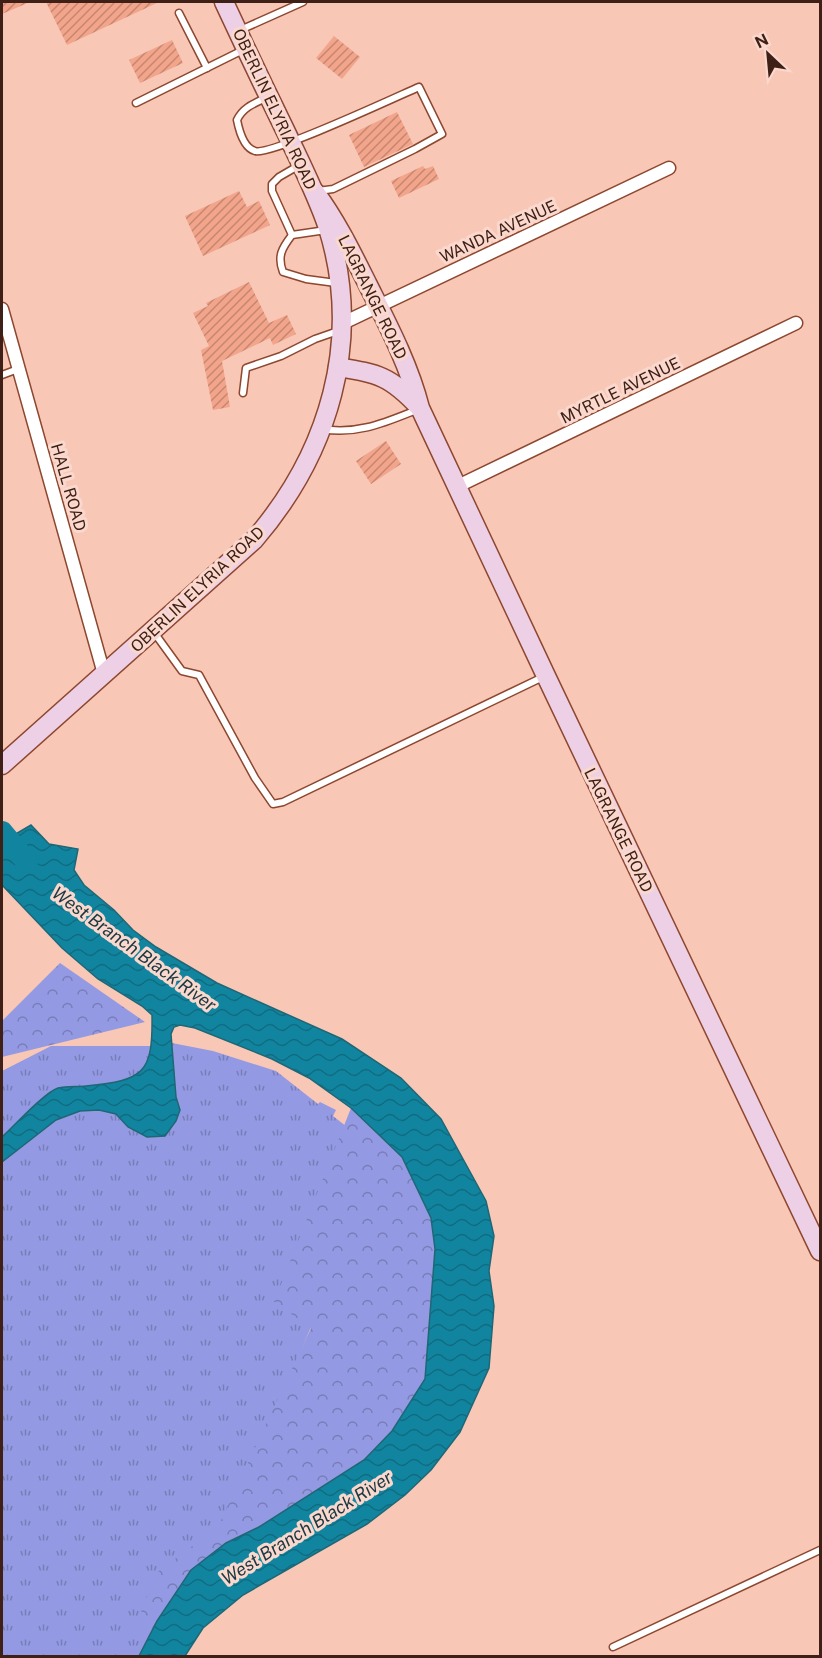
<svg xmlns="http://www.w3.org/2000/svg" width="822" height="1658" viewBox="0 0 822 1658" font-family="'Public Sans',sans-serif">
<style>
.grass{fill:url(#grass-tufts)}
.forest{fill:url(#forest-crowns)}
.water{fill:url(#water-waves);stroke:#1f6776;stroke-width:1.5}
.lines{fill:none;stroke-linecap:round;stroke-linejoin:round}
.river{stroke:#11859f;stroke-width:22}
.building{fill:url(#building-hatch)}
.service-casing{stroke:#8d472f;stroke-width:9}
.minor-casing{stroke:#8d472f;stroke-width:15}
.secondary-casing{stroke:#8d472f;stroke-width:21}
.service{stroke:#fff;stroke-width:6}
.minor{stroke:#fff;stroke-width:12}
.secondary{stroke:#eed0e6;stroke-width:18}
.labels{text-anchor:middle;stroke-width:6;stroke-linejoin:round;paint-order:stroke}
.street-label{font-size:16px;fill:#3f2016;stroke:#fad8cd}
.water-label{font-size:18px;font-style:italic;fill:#193841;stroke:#fad8cd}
</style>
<defs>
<pattern id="grass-tufts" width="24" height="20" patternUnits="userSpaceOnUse" patternTransform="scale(1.5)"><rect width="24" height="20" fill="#939ae3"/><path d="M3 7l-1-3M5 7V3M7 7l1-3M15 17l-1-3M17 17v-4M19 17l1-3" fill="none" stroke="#797db7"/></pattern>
<pattern id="forest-crowns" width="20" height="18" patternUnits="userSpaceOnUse" patternTransform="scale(1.5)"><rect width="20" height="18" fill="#939ae3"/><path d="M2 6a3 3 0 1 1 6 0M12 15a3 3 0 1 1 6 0" fill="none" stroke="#797db7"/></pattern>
<pattern id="water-waves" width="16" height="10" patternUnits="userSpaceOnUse" patternTransform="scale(1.5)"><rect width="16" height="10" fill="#11859f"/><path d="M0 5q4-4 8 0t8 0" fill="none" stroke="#116c81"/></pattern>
<pattern id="building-hatch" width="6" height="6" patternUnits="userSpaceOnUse" patternTransform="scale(1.5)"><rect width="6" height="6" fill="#f3a58b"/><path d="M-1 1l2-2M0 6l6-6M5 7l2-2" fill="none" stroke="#c68671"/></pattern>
</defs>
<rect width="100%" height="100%" fill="#f8c7b6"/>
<!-- grass -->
<path class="grass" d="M172,1043L213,1051L276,1071L318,1104L320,1102L336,1110L333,1116L383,1155L207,1575L160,1656H2V1071L51,1046H152Z"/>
<!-- forest -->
<g class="forest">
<path d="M60,963L145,1022L2,1057V1021Z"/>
<path d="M351,1108L402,1157L431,1218L435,1249L425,1379L392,1431L364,1460L259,1527L226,1543L191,1570L149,1636L135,1628L156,1573L218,1527L311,1328L274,1302Z"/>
</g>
<!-- water -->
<path class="water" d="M31,825L49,844L78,849L74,870L84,885L114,910L133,930L156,947L217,983L342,1039L401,1078L441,1119L486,1201L494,1236L489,1271L494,1306L489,1368L460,1432L431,1470L405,1495L367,1524L243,1595L203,1628L185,1656H139L157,1621L191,1570L226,1543L259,1527L364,1460L392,1431L425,1379L435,1249L431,1218L402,1157L351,1108L309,1078L272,1059L195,1028L180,1025L174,1027L171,1034L176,1097L180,1110L176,1121L165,1136L147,1137L128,1127L116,1114L99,1110L80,1111L56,1120L2,1162V1137C14,1126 45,1092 58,1088C67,1086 77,1087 86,1086C144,1080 153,1074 152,1015L142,1006L98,979L62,948L2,885V842Z"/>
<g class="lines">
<!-- river -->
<path class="river" d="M2,832L27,862"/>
</g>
<!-- building -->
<g class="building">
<path d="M2,2H30L2,14Z"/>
<path d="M46,2H159L67,45Z"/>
<path d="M334,36L360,57L342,79L316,58Z"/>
<path d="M172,40L183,63L140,83L129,60Z"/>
<path d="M397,112L413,144L364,167L349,135Z"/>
<path d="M423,166L425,169L433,166L439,179L399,198L391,181Z"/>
<path d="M239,191L247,207L259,201L270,225L203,256L185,216Z"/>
<path d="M249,282L269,323L287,315L296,334L273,345L270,338L222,361L230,407L213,410L201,350L209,346L193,313L208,306L206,303Z"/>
<path d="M386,441L401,464L371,484L356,461Z"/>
</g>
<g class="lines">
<!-- service casing -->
<g class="service-casing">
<g id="service">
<path d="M179,13L207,68"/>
<path d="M238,31L303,2"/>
<path d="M268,97C255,103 243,107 237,120C239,130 244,148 255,151C270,156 396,97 419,87L442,134L415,149L333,189L318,191"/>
<path d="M136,103L243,50"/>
<path d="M326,230L292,235C282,248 277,256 283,272L306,279L336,283"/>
<path d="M292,235L272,191V184L279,177L298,166"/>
<path d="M2,375L18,369"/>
<path d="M243,393L246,368L281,356L315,339L338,331"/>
<path d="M322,429C359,435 386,422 419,409"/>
<path d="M153,631L182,671L199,675L255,778L273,804L283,802L543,677"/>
<path d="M613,1647L820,1550"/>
</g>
</g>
<!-- minor casing -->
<g class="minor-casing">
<g id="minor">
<path d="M2,309L104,674"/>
<path d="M341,324L669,168"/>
<path d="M458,486L796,323"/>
</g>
</g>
<!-- secondary casing -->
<g class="secondary-casing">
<g id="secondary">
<path d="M315,192C337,222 351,251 368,285C388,325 409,365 420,408L546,676L820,1251"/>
<path d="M338,367C379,374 390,376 419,407"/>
<path d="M2,765L254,540C329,453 363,341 328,228C317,195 301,164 286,132C265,89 244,45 224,2"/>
</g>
</g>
<!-- service -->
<use href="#service" class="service"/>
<!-- minor -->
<use href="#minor" class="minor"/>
<!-- secondary -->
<use href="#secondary" class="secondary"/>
</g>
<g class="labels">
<!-- street labels -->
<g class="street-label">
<text transform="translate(275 109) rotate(65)" y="6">OBERLIN ELYRIA ROAD</text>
<text transform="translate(498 231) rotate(-25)" y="6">WANDA AVENUE</text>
<text transform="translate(373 297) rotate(64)" y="6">LAGRANGE ROAD</text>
<text transform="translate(620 390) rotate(-26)" y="6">MYRTLE AVENUE</text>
<text transform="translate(69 487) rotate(74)" y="6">HALL ROAD</text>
<text transform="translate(197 589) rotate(-43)" y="6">OBERLIN ELYRIA ROAD</text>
<text transform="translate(619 830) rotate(64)" y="6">LAGRANGE ROAD</text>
</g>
<!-- water labels -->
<g class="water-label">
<text transform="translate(134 949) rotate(36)" y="6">West Branch Black River</text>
<text transform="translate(307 1528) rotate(-32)" y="6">West Branch Black River</text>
</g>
</g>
<!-- border -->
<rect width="822" height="1658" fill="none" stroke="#3f2016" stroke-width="6"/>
<!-- north arrow -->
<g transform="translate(768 54) rotate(334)" stroke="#fad8cd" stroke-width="4.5" paint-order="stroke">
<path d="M0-4.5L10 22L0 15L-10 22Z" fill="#3f2016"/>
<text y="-9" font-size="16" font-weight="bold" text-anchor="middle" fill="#3f2016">N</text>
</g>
</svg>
